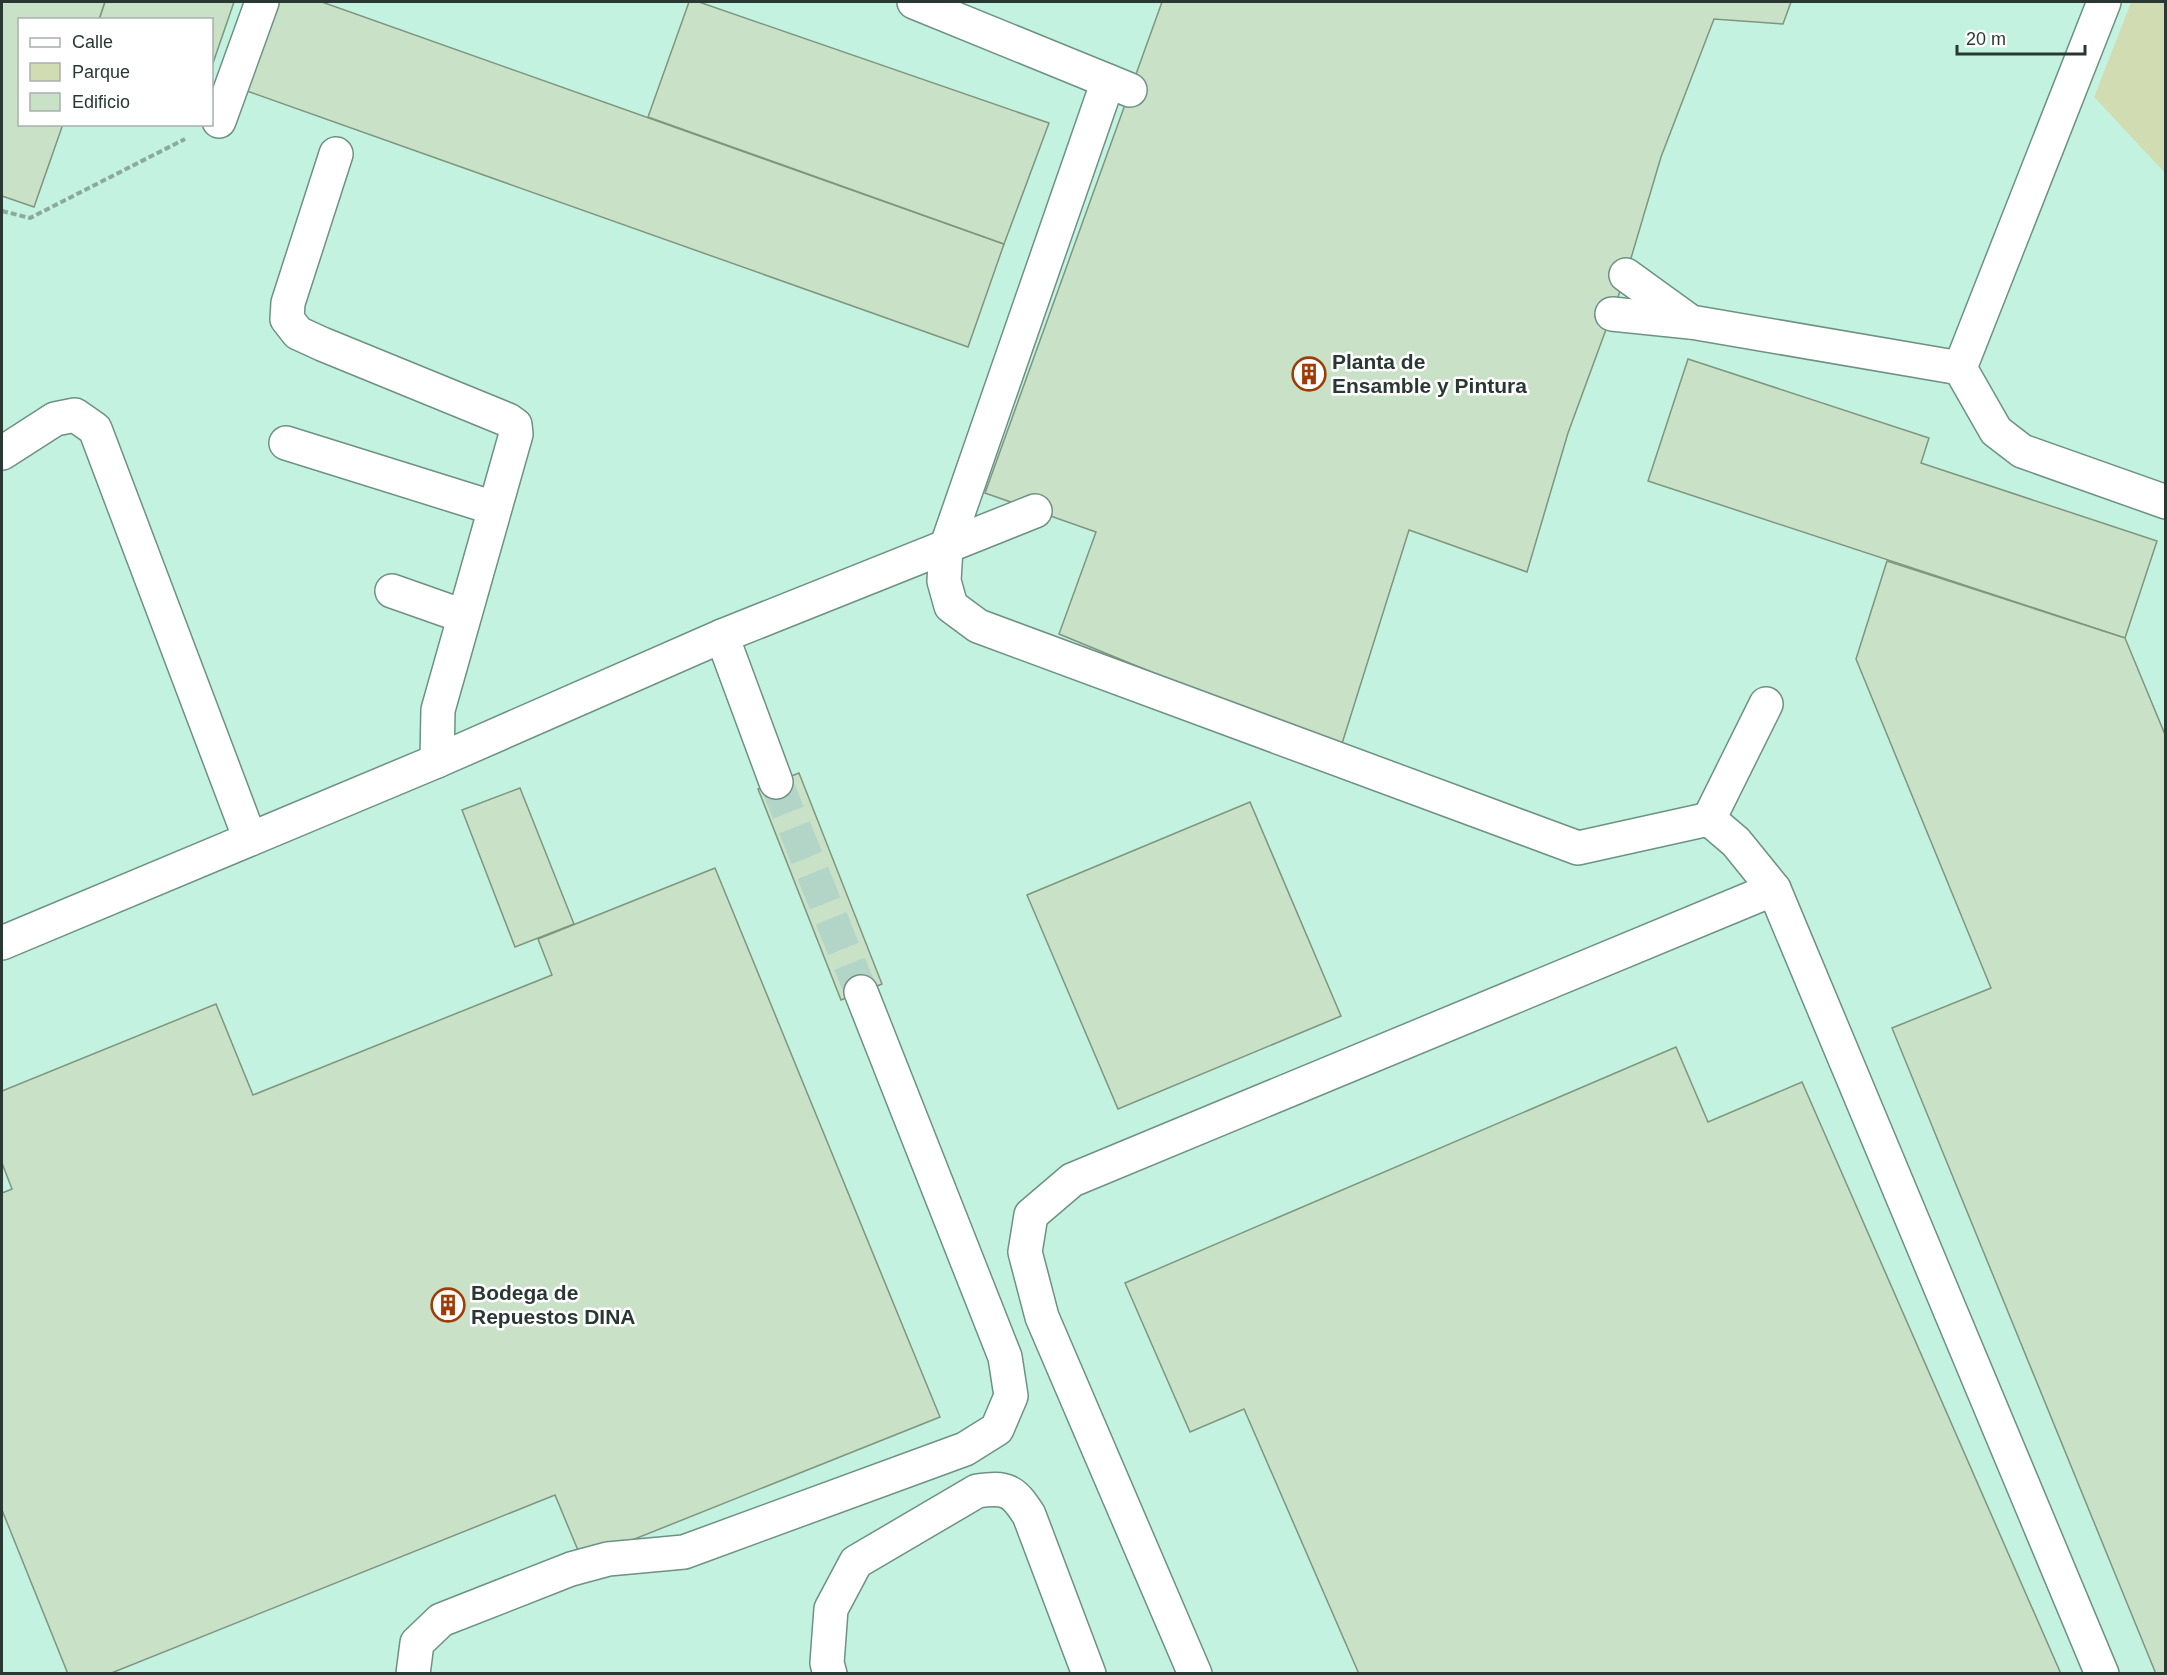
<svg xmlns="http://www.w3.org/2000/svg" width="2167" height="1675" viewBox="0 0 2167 1675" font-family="Arial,sans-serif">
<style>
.built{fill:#c3f2e0;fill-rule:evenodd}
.green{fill:#d2dcb2}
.building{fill:#c8e1c7;stroke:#7f967e;stroke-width:1.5}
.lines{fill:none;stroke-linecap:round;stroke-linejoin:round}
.minor-tunnel{stroke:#b3d5c8;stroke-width:33;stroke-dasharray:33 16;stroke-linecap:butt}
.minor-casing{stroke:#6e9184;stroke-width:36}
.path{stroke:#8ca99d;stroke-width:4;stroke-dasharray:6 3;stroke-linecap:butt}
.minor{stroke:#fff;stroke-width:33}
.labels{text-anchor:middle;stroke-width:5;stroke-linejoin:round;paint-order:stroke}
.poi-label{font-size:21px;font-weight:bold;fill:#293832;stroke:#fff;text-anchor:start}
</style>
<rect width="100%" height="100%" fill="#d6fced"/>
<!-- built -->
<path class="built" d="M2,2H2131L2094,97L2166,173L2165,1673L2,1674ZM20,20H212V124H20Z"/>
<!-- green -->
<path class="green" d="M2131,2H2165V173L2094,97Z"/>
<!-- building -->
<g class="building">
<path d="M2,2H105L99,20H20V124H63L34,207L2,196Z"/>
<path d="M105,2H234L212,66V20H99Z"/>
<path d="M279,2H322L1004,244L968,347L247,91Z"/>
<path d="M689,2H699L1049,123L1004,244L648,117Z"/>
<path d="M1162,2H1791L1783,24L1714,19L1661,157L1626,275L1568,433L1527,572L1409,530L1340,750L1059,634L1096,532L985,493Z"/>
<path d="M1688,359L1929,438L1921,463L2157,541L2125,638L1648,481Z"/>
<path d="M1887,561L2125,638L2166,737V1674H2156L1892,1028L1991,988L1856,659Z"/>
<path d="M799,773L882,984L841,1000L758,789Z"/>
<path d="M520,788L574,924L515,947L462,810Z"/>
<path d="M1250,802L1341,1016L1118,1109L1027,895Z"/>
<path d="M715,868L940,1417L582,1560L555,1495L109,1674H68L2,1510V1193L12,1189L2,1163V1091L216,1004L253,1095L552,975L538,939Z"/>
<path d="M1676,1047L1708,1122L1802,1082L2061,1674H1359L1244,1409L1190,1432L1125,1283Z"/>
</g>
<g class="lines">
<!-- minor-tunnel -->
<path class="minor-tunnel" d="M776,782L861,992"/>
<!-- minor casing -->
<g class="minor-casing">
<g id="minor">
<path d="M914,2L1130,90"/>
<path d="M1108,81L946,548L944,581L951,606L978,626L1578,848L1709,819"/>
<path d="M219,121L262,2"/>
<path d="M336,154L288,303L287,319L298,333L322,344L508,420L515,425L516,434L438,710L437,761"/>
<path d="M1626,275L1691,322L1960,368L2104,2"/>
<path d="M1612,314L1690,322"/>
<path d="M1960,368L1996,431L2022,451L2166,502"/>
<path d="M286,443L494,508"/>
<path d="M2,453L55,419L75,415L95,429L250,839"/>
<path d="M392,591L463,616"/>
<path d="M722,636L776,782"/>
<path d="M1709,819L1736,842L1774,889L2102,1674"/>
<path d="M1709,819L1766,704"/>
<path d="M2,943L437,761L722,636L1035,511"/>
<path d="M413,1674L417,1643L441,1620L571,1569L608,1559L684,1552L965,1449L997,1429L1011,1396L1005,1357L861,992"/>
<path d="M830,1674L827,1663L831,1609L856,1562L977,1491C1007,1487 1013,1490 1029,1515L1089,1674"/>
<path d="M1195,1674L1042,1317L1025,1252L1031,1215L1072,1180L1774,889"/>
</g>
</g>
<!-- path -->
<path class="path" d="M2,211L30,218L185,139"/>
<!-- minor -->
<use href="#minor" class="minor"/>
</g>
<!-- icons -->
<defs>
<g id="building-ring" transform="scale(1.725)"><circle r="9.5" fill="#fff" stroke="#9f3b05" stroke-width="1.5"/><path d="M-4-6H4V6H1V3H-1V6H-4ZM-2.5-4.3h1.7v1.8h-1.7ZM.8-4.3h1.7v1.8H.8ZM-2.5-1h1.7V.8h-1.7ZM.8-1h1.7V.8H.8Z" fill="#9f3b05"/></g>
</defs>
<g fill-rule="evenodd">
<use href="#building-ring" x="1309" y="374"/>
<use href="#building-ring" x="448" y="1305"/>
</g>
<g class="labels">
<!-- poi labels -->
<g class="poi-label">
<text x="1332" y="369">Planta de<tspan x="1332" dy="24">Ensamble y Pintura</tspan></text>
<text x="471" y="1300">Bodega de<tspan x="471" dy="24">Repuestos DINA</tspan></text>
</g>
</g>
<!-- border -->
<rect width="2167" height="1675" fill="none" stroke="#293832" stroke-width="6"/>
<!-- legend -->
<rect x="18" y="18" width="195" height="108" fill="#ffffff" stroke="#a9afad" stroke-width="1.5"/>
<rect x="30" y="38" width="30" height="9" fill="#ffffff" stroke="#a9afad" stroke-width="1.5"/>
<text x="72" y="48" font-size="18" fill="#293832">Calle</text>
<rect x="30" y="63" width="30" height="18" fill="#d2dcb2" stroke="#a9afad" stroke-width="1.5"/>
<text x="72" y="78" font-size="18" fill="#293832">Parque</text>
<rect x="30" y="93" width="30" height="18" fill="#c8e1c7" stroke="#a9afad" stroke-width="1.5"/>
<text x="72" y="108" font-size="18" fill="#293832">Edificio</text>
<!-- scale -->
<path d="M1957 45v9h128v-9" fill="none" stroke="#293832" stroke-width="3"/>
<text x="1966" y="45" font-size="18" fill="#293832" stroke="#ffffff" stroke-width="4.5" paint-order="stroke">20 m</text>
</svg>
